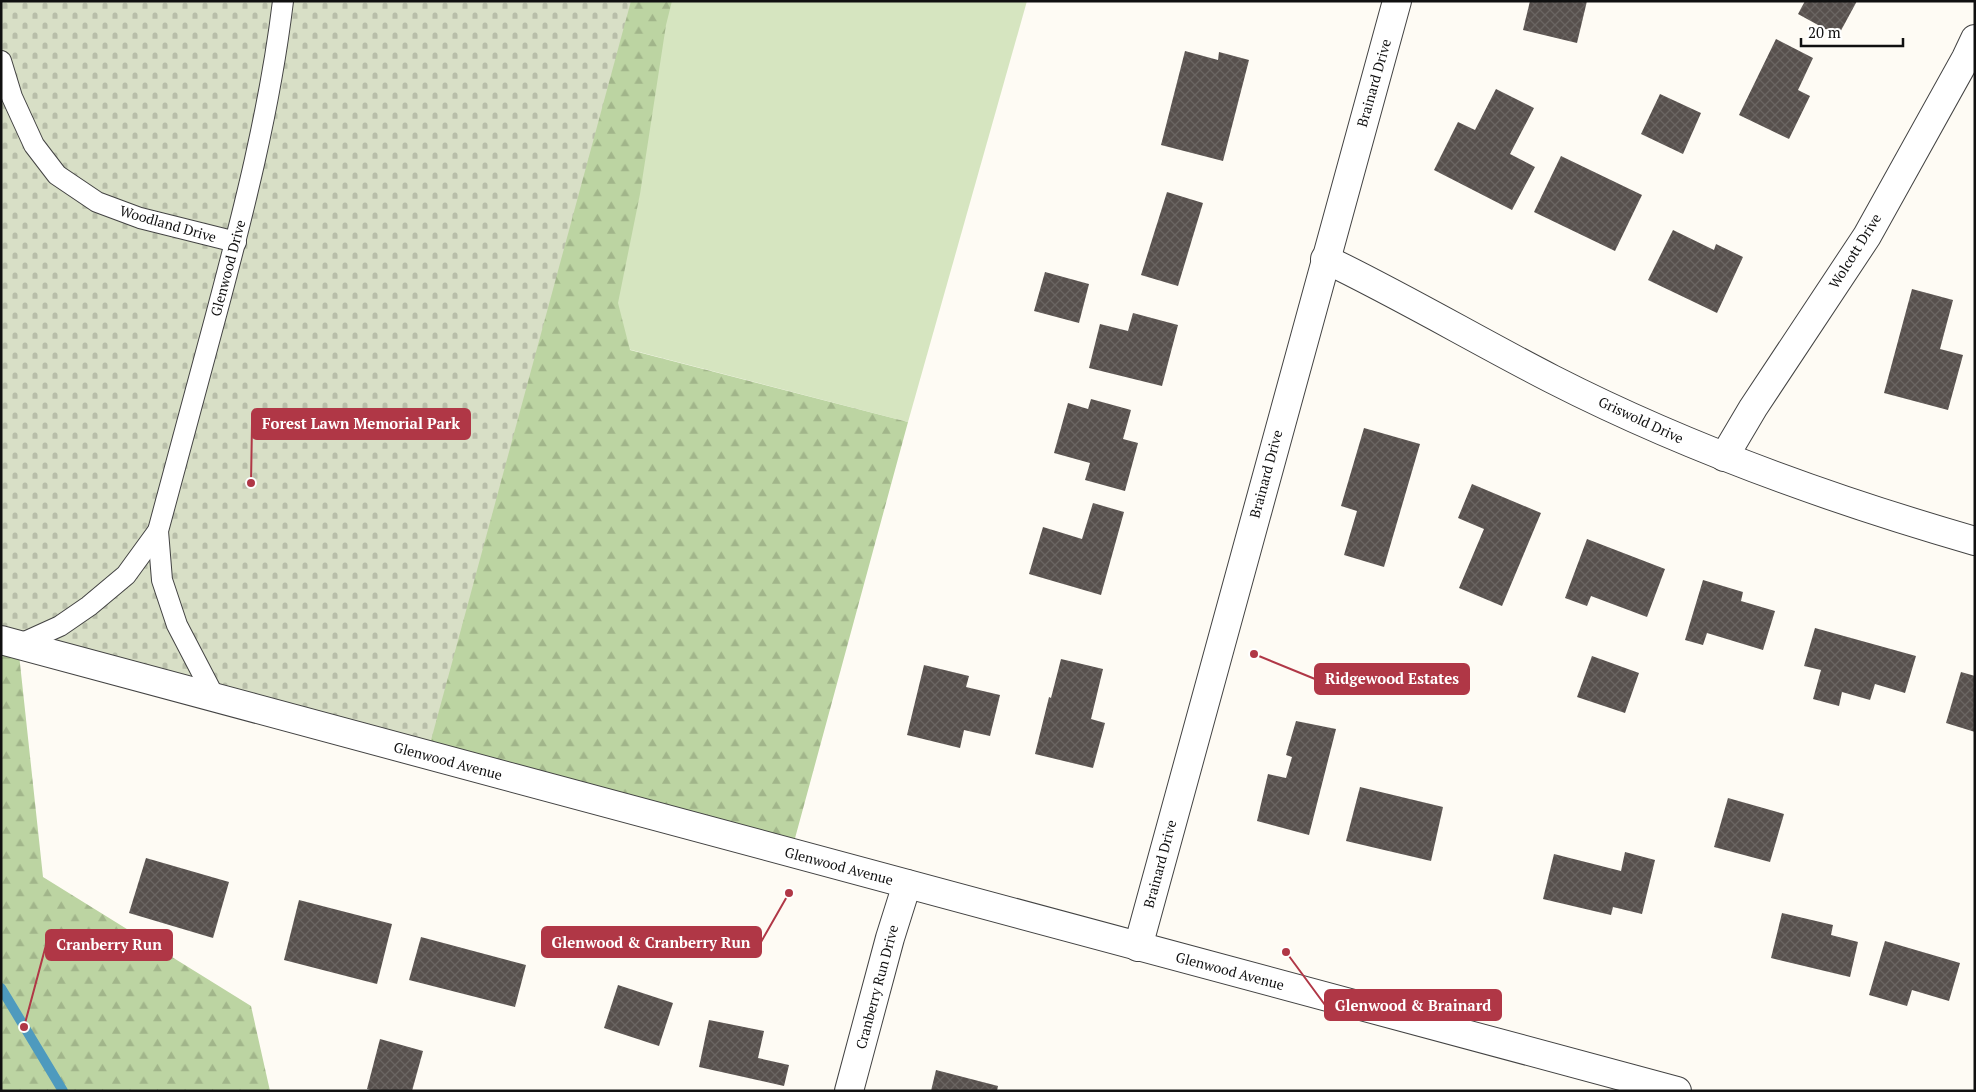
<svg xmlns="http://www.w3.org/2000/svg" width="1976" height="1092" viewBox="0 0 1976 1092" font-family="'PT Serif',serif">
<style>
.grass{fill:#d6e5c0}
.forest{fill:url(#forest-firs)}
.cemetery{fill:url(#cemetery-stones)}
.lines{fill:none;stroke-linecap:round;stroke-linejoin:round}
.stream{stroke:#4e9abe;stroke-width:10}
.building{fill:url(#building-cross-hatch)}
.service-casing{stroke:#434343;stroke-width:22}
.minor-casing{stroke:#434343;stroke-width:30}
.tertiary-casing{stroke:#434343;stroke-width:30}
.service{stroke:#fff;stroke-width:20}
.minor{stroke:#fff;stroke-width:28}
.tertiary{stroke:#fff;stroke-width:28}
.labels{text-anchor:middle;stroke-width:5;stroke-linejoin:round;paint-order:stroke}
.street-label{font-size:14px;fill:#101010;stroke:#fff}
.leader{fill:none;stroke:#b03746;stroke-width:2}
.callout-dot{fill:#b03746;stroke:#fff;stroke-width:2}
.callout{fill:#b03746;stroke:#b03746;stroke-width:2}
.callout-label{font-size:15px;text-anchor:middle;font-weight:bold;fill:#fff}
</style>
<defs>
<pattern id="forest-firs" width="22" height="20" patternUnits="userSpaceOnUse" patternTransform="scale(1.25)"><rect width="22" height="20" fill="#bcd4a2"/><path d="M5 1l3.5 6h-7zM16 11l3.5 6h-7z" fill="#a1b58a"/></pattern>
<pattern id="cemetery-stones" width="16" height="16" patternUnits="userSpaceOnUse" patternTransform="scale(1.25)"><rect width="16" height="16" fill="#d8dfc6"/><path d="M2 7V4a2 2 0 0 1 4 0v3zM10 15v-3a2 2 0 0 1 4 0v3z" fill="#b8bea9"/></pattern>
<pattern id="building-cross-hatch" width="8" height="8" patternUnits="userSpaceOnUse" patternTransform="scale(1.25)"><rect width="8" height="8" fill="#57504d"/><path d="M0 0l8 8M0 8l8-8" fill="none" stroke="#6a6562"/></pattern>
</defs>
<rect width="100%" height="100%" fill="#fefbf4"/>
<!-- grass -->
<path class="grass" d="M631,1H1027L908,422L543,327Z"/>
<!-- forest -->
<g class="forest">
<path d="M494,1H672L666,25L640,194L618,303L630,350L908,422L791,853L215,698Z"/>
<path d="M1,61L18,645L43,877L251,1006L270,1091H1Z"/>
</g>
<!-- cemetery -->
<path class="cemetery" d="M1,1H631L427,755L1,640Z"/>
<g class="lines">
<!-- stream -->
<path class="stream" d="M1,988L63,1091"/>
</g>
<!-- building -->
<g class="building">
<path d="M1530,1H1587L1577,43L1523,30Z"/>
<path d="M1805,1H1857L1838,36L1798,14Z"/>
<path d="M1776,39L1813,58L1798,90L1810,96L1789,139L1739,115Z"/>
<path d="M1185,51L1218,60L1219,52L1249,60L1223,161L1161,145Z"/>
<path d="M1496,89L1534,108L1510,154L1535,167L1512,210L1434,170L1458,122L1475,130Z"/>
<path d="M1660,94L1701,113L1683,154L1641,134Z"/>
<path d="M1561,156L1642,195L1615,251L1534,212Z"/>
<path d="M1167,192L1203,203L1178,286L1141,275Z"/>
<path d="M1673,230L1714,250L1716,244L1743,257L1717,313L1648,280Z"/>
<path d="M1045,272L1089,284L1079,323L1034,311Z"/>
<path d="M1912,289L1953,300L1940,349L1963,355L1948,410L1884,393Z"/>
<path d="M1133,313L1178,325L1162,386L1089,368L1100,324L1128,331Z"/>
<path d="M1091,399L1131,410L1123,439L1138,443L1125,491L1085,480L1090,463L1054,453L1068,403L1088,409Z"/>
<path d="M1364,428L1420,444L1384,567L1344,555L1357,511L1341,506Z"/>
<path d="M1472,484L1541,513L1502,606L1459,588L1484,529L1458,518Z"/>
<path d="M1093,503L1124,512L1101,595L1029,574L1043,527L1082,539Z"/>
<path d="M1587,539L1665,569L1647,617L1591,596L1587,606L1565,598Z"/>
<path d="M1703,580L1743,592L1741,601L1775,611L1763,650L1707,633L1703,645L1685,640Z"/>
<path d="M1815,628L1916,656L1905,693L1875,684L1870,700L1842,692L1839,706L1813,699L1821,670L1804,666Z"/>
<path d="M1592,656L1639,673L1625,713L1577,697Z"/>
<path d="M1061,659L1103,669L1091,719L1105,723L1093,768L1035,754L1049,697L1051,698Z"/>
<path d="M924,665L969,676L966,687L1000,695L990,736L964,730L960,748L907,735Z"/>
<path d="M1961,672L1975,676V732L1946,723Z"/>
<path d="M1296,721L1336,729L1309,835L1257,821L1268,774L1286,778L1292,757L1286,755Z"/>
<path d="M1360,787L1443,807L1431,861L1346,841Z"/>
<path d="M1728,798L1784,814L1770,862L1714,847Z"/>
<path d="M1625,852L1655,860L1642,914L1613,907L1611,915L1543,899L1554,854L1621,871Z"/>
<path d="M146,858L229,882L213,938L129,913Z"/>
<path d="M299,900L392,924L377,984L284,960Z"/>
<path d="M1782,913L1833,925L1831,935L1858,942L1850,977L1771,958Z"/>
<path d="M421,937L526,965L515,1007L409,980Z"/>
<path d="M1885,941L1960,963L1949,1001L1912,990L1907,1006L1869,995Z"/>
<path d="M618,985L673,1003L659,1046L604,1028Z"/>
<path d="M709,1020L764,1031L758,1058L789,1065L784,1086L699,1067Z"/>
<path d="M380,1039L423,1051L412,1091H373L367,1089Z"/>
<path d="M936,1070L998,1086L997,1091H931Z"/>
</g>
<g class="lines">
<!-- service casing -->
<g class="service-casing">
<g id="service">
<path d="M1,61L12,97L34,145L57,175L97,202L140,218L236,242"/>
<path d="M18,645L60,626L89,606L126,575L158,531"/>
<path d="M215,698L177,625L162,580L158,531C177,461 196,390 215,319C243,214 270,109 283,1"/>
</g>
</g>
<!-- minor casing -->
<g class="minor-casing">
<g id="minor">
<path d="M1325,259C1402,296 1476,340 1552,379C1687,448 1829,499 1975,541"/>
<path d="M1724,457L1753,408L1867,236L1966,58L1975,39"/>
<path d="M1138,947L1397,1"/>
<path d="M849,1091L890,938L907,884"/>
</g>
</g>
<!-- tertiary casing -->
<g class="tertiary-casing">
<path id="tertiary" d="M1,640L1677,1091"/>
</g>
<!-- service -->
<use href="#service" class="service"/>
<!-- minor -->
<use href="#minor" class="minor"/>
<!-- tertiary -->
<use href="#tertiary" class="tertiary"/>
</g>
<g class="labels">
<!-- street labels -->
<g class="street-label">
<text transform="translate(1374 83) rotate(-74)" y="5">Brainard Drive</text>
<text transform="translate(168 224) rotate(16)" y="5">Woodland Drive</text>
<text transform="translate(1855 251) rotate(-58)" y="5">Wolcott Drive</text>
<text transform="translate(228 268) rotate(-75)" y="5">Glenwood Drive</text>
<text transform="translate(1641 420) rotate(25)" y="5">Griswold Drive</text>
<text transform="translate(1266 474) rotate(-75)" y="5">Brainard Drive</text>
<text transform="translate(448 761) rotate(15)" y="5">Glenwood Avenue</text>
<text transform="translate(1160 864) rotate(-75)" y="5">Brainard Drive</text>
<text transform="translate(839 866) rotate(15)" y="5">Glenwood Avenue</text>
<text transform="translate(1230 971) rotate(15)" y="5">Glenwood Avenue</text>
<text transform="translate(877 987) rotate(-75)" y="5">Cranberry Run Drive</text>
</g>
</g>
<!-- callouts -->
<path class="leader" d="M251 483L252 424M1254 654L1315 679M789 893L761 942M24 1027L46 945M1286 952L1325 1005"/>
<g class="callout-dot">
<circle cx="251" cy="483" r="5"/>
<circle cx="1254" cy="654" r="5"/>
<circle cx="789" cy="893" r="5"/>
<circle cx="24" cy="1027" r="5"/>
<circle cx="1286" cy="952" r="5"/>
</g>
<g class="callout">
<rect x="252" y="409" width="218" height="30" rx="5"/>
<rect x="1315" y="664" width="154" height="30" rx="5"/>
<rect x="542" y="927" width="219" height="30" rx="5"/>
<rect x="46" y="930" width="126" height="30" rx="5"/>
<rect x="1325" y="990" width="176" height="30" rx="5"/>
</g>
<g class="callout-label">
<text x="361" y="429">Forest Lawn Memorial Park</text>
<text x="1392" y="684">Ridgewood Estates</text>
<text x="651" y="948">Glenwood &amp; Cranberry Run</text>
<text x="109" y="950">Cranberry Run</text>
<text x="1413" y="1011">Glenwood &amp; Brainard</text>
</g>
<!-- border -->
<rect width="1976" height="1092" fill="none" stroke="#101010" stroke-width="5"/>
<!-- scale -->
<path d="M1801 38v8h102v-8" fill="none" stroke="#101010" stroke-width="2.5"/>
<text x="1808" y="38" font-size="15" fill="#101010" stroke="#ffffff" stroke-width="4" paint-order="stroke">20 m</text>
</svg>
